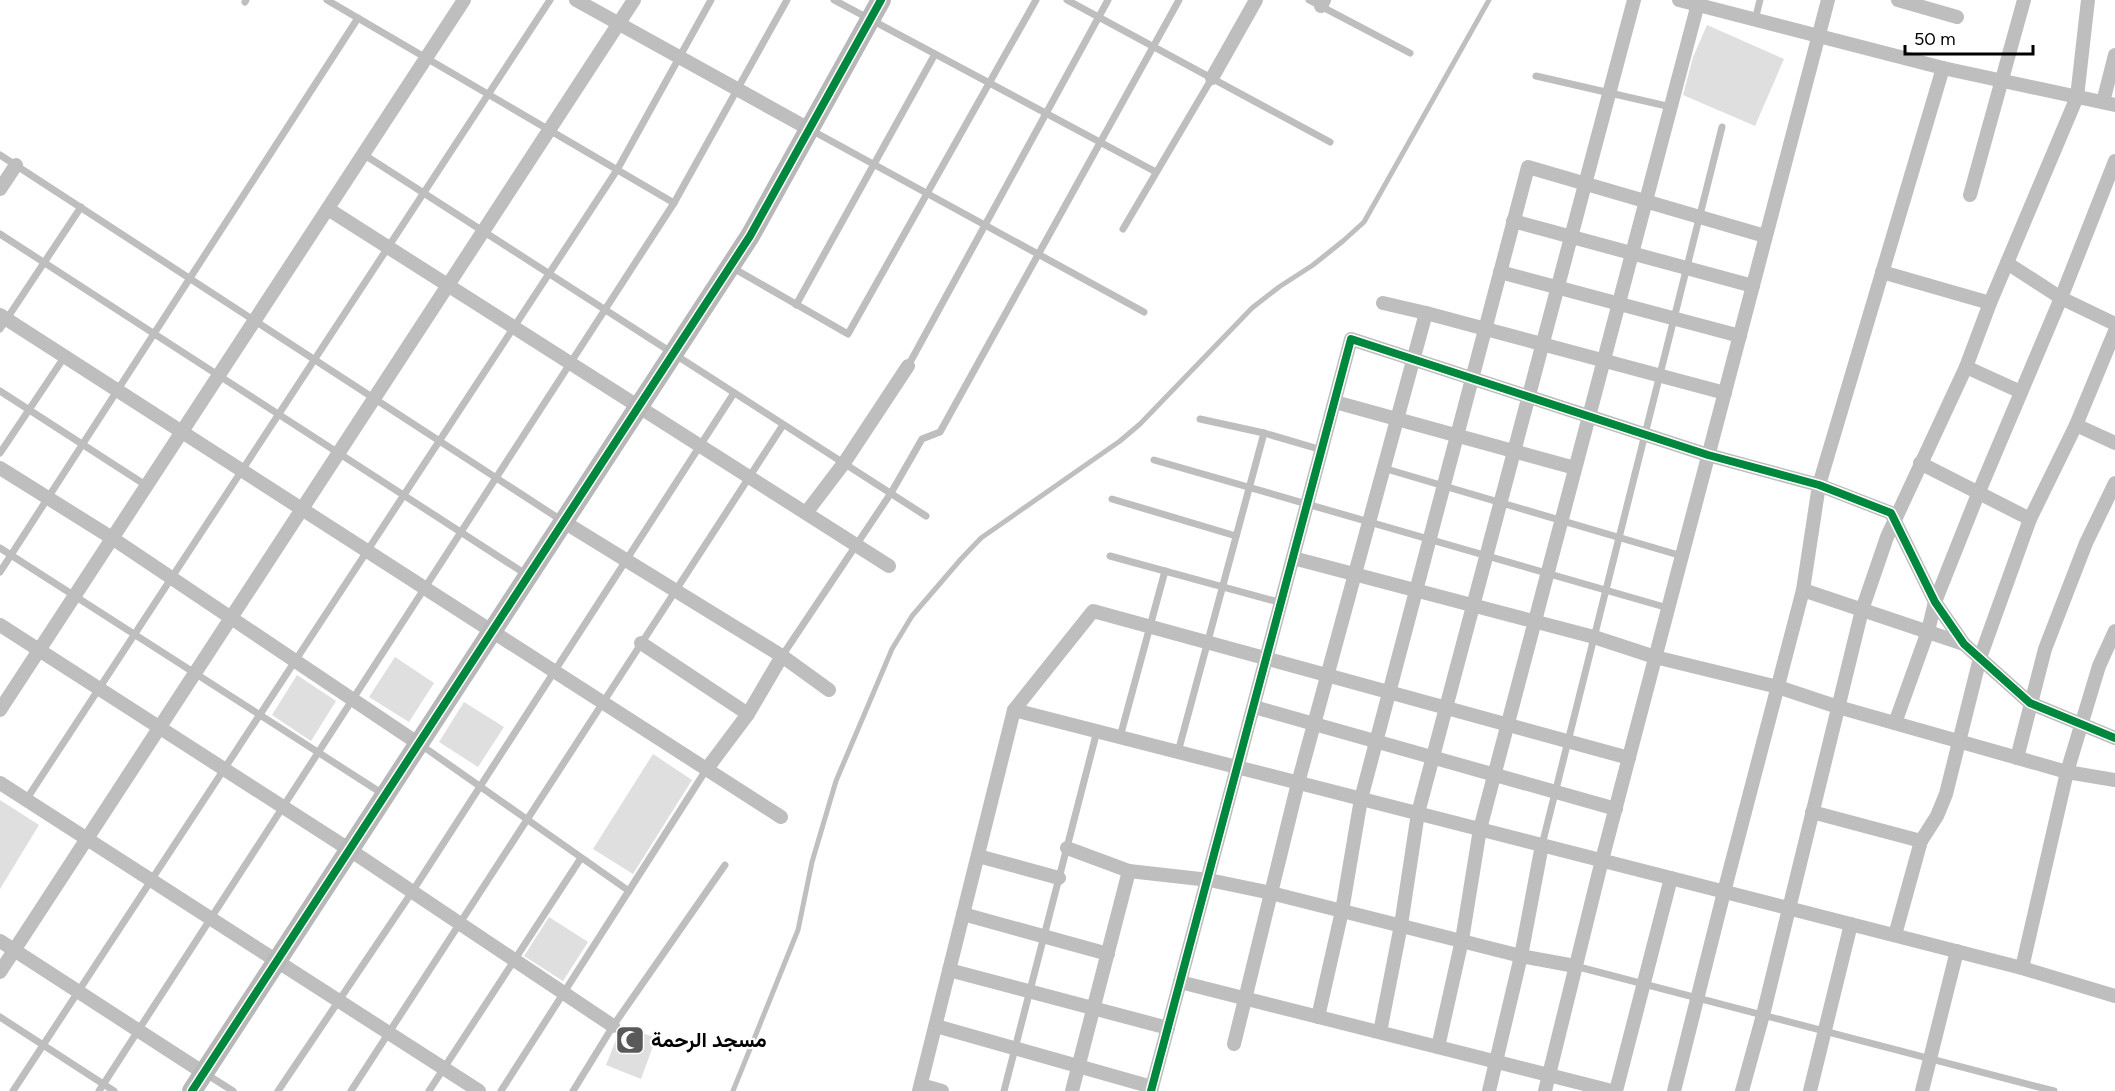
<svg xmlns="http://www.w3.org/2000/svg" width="2115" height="1091" viewBox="0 0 2115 1091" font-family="Figtree,Vazirmatn,sans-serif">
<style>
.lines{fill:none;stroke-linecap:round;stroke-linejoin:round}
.stream{stroke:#bfbfbf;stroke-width:5}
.building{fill:#dfdfdf}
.lane{stroke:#bebebe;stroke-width:7}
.street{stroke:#bebebe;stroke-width:14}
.secondary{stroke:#b8b8b8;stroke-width:20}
.cycleway-casing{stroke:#fff;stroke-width:11}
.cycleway{stroke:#00873e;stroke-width:8}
.labels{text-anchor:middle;stroke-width:4.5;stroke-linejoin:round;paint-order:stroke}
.poi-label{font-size:21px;font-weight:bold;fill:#000;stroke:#fff;text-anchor:start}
</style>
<rect width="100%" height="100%" fill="#fff"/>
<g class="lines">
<!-- stream -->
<path class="stream" d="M733,1091L798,930L812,862L836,781L892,649L912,616L961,559L981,538L1120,441L1140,424L1252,308L1279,287L1313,265L1343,241L1364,222L1489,0"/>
</g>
<!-- building -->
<g class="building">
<path d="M1707,25L1784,59L1755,126L1683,95L1693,57Z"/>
<path d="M395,657L434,683L409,722L369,697Z"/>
<path d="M297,675L336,701L311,741L272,715Z"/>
<path d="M464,702L504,727L478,767L439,742Z"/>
<path d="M653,754L692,780L633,874L593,849Z"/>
<path d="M0,800L39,825L0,889Z"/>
<path d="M549,917L588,942L563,981L524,956Z"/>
<path d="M622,1025L656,1038L641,1079L606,1065Z"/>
</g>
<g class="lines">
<!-- lane -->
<g class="lane">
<path d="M327,0L674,203"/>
<path d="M834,0L1156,172"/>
<path d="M1067,0L1330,142"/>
<path d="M1309,0L1410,53"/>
<path d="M245,2L246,0"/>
<path d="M1755,20L1760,0"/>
<path d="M1536,76L1671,107"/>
<path d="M811,130L1144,312"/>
<path d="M363,154L926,516"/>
<path d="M0,155L561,520"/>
<path d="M1123,229L1212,78"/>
<path d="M0,234L527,575"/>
<path d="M733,268L848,334L1036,0"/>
<path d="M796,305L935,54"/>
<path d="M0,329L81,207"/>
<path d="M908,366L1108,0"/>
<path d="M0,391L147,486"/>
<path d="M1200,419L1264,433L1322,450"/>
<path d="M0,453L65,356"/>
<path d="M1154,460L1668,608"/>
<path d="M1383,468L1682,556"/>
<path d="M1112,499L1236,536"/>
<path d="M0,548L383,794"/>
<path d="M1110,556L1282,603"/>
<path d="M0,572L358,18"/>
<path d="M782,656L891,493L922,439L940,432L1179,0"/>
<path d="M1120,737L1165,571"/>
<path d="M421,745L629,891"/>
<path d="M1178,752L1264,433"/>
<path d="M26,800L550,0"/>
<path d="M1542,845L1722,127"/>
<path d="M1575,966L2054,1091"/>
<path d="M0,1017L114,1091"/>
<path d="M206,1074L233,1091"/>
<path d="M13,1091L617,170L711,0"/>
<path d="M99,1091L674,203L787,0"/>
<path d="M278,1091L412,892L734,393"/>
<path d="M351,1091L783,425"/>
<path d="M429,1091L581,858"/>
<path d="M501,1091L706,770"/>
<path d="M573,1091L613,1026L725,865"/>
<path d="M1004,1091L1097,731"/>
</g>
<!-- street -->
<g class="street">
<path d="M576,0L809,129"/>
<path d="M1679,0L1943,68L2115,105"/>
<path d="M1898,0L1957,17"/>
<path d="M1321,6L1324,0"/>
<path d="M1212,78L1256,0"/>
<path d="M2103,102L2115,55"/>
<path d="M0,189L16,165"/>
<path d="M1970,195L2024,0"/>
<path d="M328,209L889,566"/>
<path d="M1513,221L1753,286"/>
<path d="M2007,263L2061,298L2115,324"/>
<path d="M1500,272L1740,336"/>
<path d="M1882,272L1990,303"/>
<path d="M1383,303L1426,313L1725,393"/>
<path d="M0,315L781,817"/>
<path d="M1966,367L2021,392"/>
<path d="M1335,402L1575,468"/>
<path d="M2076,425L2115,443"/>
<path d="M1920,463L2030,519"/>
<path d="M0,468L112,538L419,744"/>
<path d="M806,513L844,463L908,366"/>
<path d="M564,522L782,656L829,690"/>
<path d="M1293,558L1594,637L1655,657L1778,687L1838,707L2067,772L2115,780"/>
<path d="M1803,590L1964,644"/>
<path d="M0,625L350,850L613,1026"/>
<path d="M641,643L748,714"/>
<path d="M1254,707L1616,809"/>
<path d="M0,710L464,0"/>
<path d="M1014,710L2022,968L2115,996"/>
<path d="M1895,723L1928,631L1935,602L1978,494L2061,298L2115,161"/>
<path d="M2017,758L2045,649L2086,543L2115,483"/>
<path d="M706,770L748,714L782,656"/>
<path d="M0,783L479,1091"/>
<path d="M1812,812L1921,841"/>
<path d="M1067,848L1129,871L1209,880L1271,893L1521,956L1575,966"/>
<path d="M978,856L1059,878"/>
<path d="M963,914L1108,954"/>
<path d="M1895,935L1921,841L1937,816L1946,794L1980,658L1994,619L2030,519L2076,425L2115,331"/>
<path d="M0,941L204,1073"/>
<path d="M2022,968L2067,772L2099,666L2115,631"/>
<path d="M949,970L1168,1028"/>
<path d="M0,972L634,0"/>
<path d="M1180,982L1612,1091"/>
<path d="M1318,1017L1342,911L1361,799L1528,167L1765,236"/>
<path d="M936,1026L1152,1087"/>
<path d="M1380,1032L1401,925L1418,813L1634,0"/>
<path d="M1234,1044L1298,783L1426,313"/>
<path d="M1438,1047L1462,940L1480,829L1699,0"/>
<path d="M921,1085L942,1091"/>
<path d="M919,1091L1014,710L1093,611L1629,758"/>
<path d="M1072,1091L1129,871"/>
<path d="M1151,1091L1351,339L1708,455L1819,485L1891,513L1935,602L1964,644L2030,703L2115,738"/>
<path d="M1489,1091L1521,956L1542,845"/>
<path d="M1545,1091L1602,860L1828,0"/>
<path d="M1616,1091L1671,878"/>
<path d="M1674,1091L1724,892L1803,590L1819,485L1943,68"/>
<path d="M1742,1091L1763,1015L1862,610L1887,537L1966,367L1990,303L2077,97L2088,0"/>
<path d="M1810,1091L1851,924"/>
<path d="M1922,1091L1957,951"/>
</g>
<!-- secondary -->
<path class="secondary" d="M192,1091L750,236L881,0"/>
<!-- cycleway casing -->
<g class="cycleway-casing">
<g id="cycleway">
<path d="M192,1091L750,236L881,0"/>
<path d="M1151,1091L1351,339L1708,455L1819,485L1891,513L1935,602L1964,644L2030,703L2115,738"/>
</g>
</g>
<!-- cycleway -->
<use href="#cycleway" class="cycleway"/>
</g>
<!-- icons -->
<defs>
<g id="mosque-square" transform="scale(1.5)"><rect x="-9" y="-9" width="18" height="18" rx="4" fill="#595959" stroke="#fff"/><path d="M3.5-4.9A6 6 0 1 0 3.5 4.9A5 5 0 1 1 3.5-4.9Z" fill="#fff"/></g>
</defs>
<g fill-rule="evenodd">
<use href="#mosque-square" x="630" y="1040"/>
</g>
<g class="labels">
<!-- poi labels -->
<g class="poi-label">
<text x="651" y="1047">مسجد الرحمة</text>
</g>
</g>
<!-- scale -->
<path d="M1905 45v9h128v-9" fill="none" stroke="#000000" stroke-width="3"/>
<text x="1914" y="45" font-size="18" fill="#000000" stroke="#ffffff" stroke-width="4.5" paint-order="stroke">50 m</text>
</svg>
